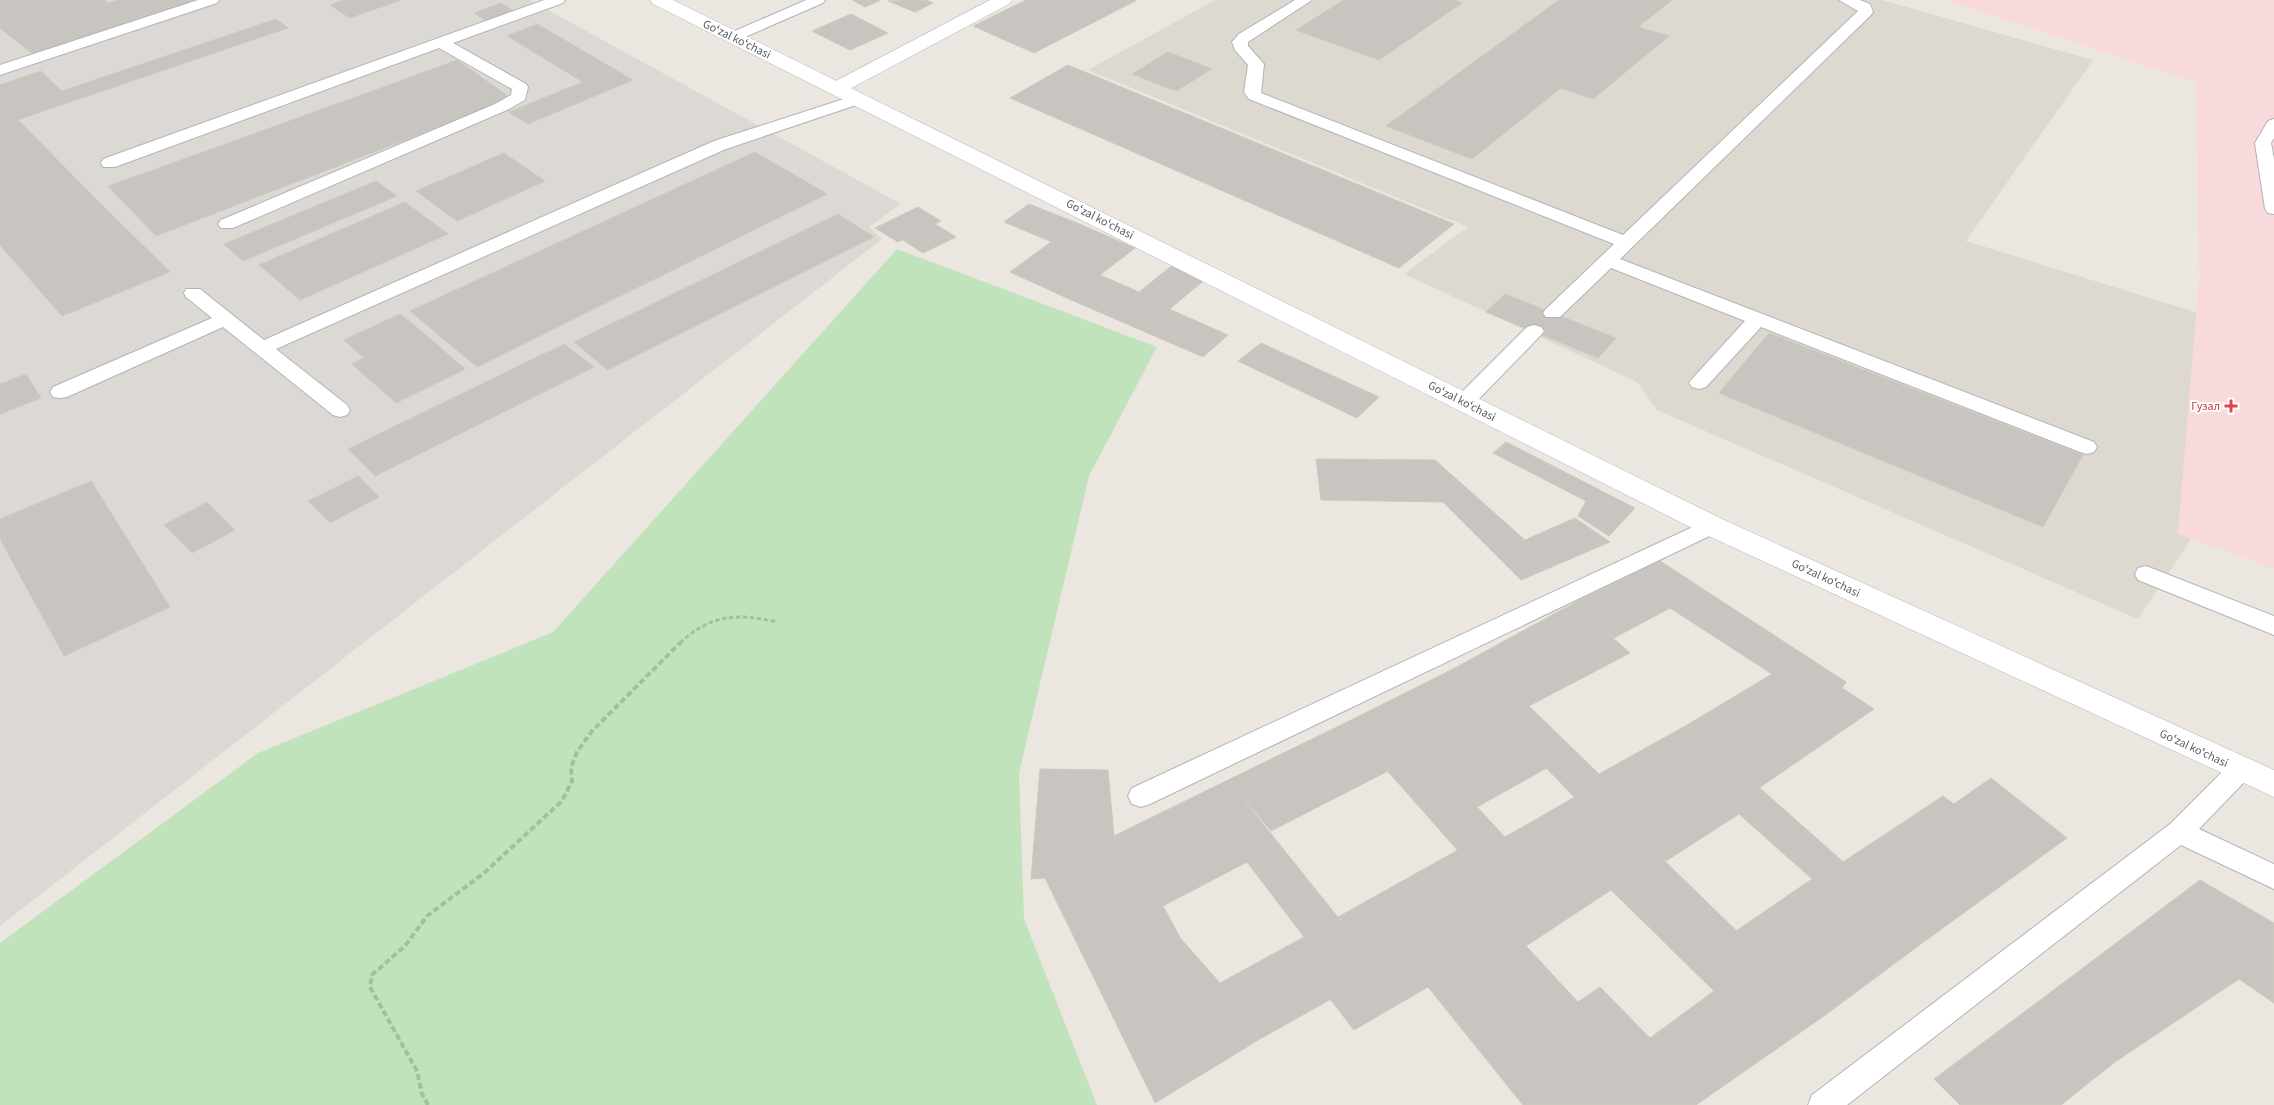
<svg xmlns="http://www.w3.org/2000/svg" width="2274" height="1105" viewBox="0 0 2274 1105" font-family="'Source Sans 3',sans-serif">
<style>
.industrial{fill:#dcd9d4}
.education{fill:#ddd9d1}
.medical{fill:#f9dadc}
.green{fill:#c1e3bc}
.building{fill:#c8c4bf;stroke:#cfc8be;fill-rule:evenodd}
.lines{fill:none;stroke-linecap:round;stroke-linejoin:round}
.lane-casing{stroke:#b0b4b7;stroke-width:2}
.street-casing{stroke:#b0b4b7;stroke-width:1}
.secondary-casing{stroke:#b1b6ba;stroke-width:1}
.path-far1{stroke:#97c69e;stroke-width:3;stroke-dasharray:4.5 2.5;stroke-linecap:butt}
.path{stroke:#97c69e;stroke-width:4;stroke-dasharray:6 3;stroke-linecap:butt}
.lane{fill:#fff;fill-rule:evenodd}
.street{fill:#fff;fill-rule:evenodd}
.secondary{fill:#fff;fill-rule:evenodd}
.health-dot{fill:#e0444e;stroke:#fff;stroke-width:2}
.labels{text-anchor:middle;stroke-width:4;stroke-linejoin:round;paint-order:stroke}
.street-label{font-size:12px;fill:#585d60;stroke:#fff}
.health-label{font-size:12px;fill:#be3a42;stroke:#fff;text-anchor:end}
</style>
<rect width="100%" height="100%" fill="#ebe7e0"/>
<!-- industrial -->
<path class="industrial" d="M0,0H530L901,204L869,227L882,239L0,926Z"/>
<!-- education -->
<path class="education" d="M1215,0H1882L2093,60L1966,241L2211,317L2197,530L2138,619L1657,410L1637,382L1404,274L1468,227L1088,70Z"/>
<!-- medical -->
<path class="medical" d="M1954,0H2274V569L2178,534L2199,278L2196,83L1951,2Z"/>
<!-- green -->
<path class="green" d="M897,249L1157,347L1089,476L1019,773L1024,919L1097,1105H0V943L258,753L553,632Z"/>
<!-- building -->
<g class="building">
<path d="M3,0H89L0,29V1Z"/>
<path d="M89,0H104L109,3L10,36L1,29Z"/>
<path d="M118,0H158L171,9L34,55L10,36Z"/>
<path d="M158,0H196L171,9Z"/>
<path d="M344,0H401L350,18L330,5Z"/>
<path d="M852,0H881L865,7Z"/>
<path d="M926,0L933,3L915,12L888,1Z"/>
<path d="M1026,0H1137L1034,53L973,26Z"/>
<path d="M1344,0H1454L1462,3L1379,60L1296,30Z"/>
<path d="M1559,0H1672L1638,27L1669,36L1593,99L1561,88L1472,159L1386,126Z"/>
<path d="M501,3L518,14L491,24L474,13Z"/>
<path d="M851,14L888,33L850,50L812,31Z"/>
<path d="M276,19L288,28L73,101L62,91Z"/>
<path d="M537,24L633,80L528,124L509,112L583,82L507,36Z"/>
<path d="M1168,52L1212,69L1176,91L1132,74Z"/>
<path d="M457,60L512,99L457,120L403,80Z"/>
<path d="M1068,65L1454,224L1399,268L1010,98Z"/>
<path d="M41,71L51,81L0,98V85Z"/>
<path d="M403,80L457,120L205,217L156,169Z"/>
<path d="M51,81L73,101L0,126V98Z"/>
<path d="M18,120L100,203L0,240V126Z"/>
<path d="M755,152L827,194L699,257L629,210Z"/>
<path d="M504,153L545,181L457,221L416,191Z"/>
<path d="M156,169L205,217L156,236L108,186Z"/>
<path d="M376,181L397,196L243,261L224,244Z"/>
<path d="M405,202L448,234L300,300L259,265Z"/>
<path d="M100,203L170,272L62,316L0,245V240Z"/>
<path d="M1029,204L1077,223L1052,242L1004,222Z"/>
<path d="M918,207L941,221L898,242L875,228Z"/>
<path d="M629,210L699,257L477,367L410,311Z"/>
<path d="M838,214L874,237L608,370L574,342Z"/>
<path d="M1077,223L1135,248L1069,299L1010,272Z"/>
<path d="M935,224L956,237L923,253L903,240Z"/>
<path d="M1174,264L1207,278L1143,331L1069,299L1100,275L1139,292Z"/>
<path d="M1505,294L1616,338L1598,358L1486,312Z"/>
<path d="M1169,309L1228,335L1203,357L1143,331Z"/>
<path d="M400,314L421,331L364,358L344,340Z"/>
<path d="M421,331L465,369L396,403L352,364Z"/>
<path d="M1769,333L2083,455L2043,527L1719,393Z"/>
<path d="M1261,343L1379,397L1357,418L1238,361Z"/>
<path d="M564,344L594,367L375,476L348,449Z"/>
<path d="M26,374L41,398L0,414V384Z"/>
<path d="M1506,442L1635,508L1609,536L1578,516L1586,501L1493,453Z"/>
<path d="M1316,459L1435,460L1525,540L1575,518L1610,542L1521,580L1443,502L1321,500Z"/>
<path d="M358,476L379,497L330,523L308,501Z"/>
<path d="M91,481L170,607L64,656L0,539V519Z"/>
<path d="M207,502L235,530L192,553L164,525Z"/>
<path d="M1660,561L1846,682L1842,688L1874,709L1759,788L1687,725L1772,674L1670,608L1614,638L1574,603Z"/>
<path d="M1574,603L1630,653L1529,706L1599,774L1687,725L1735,766L1616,840L1451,670Z"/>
<path d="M1451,670L1547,768L1477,807L1505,837L1575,797L1616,840L1506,905L1345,723Z"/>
<path d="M1345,723L1388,771L1271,831L1228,780Z"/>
<path d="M1735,766L1929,938L1824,1016L1736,931L1812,879L1739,814L1666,861L1633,830Z"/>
<path d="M1040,769L1108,770L1114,836L1163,906L1181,939L1220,983L1260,1039L1155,1103L1045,878L1031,879Z"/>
<path d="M1991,778L2067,838L1929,938L1843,862L1943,796L1954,804Z"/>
<path d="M1228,780L1381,971L1260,1039L1220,983L1304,937L1247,862L1163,906L1114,836Z"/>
<path d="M1633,830L1824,1016L1696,1105H1602L1449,929L1499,898L1506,905ZM1611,890L1714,991L1650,1038L1600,987L1578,1002L1526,946Z"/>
<path d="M1458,850L1499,898L1449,929L1602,1105H1523L1428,987L1354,1030L1330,999L1381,971L1338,917Z"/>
<path d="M2200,880L2274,923V1003L2239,979L2115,1062L2043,998Z"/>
<path d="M2043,998L2115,1062L2061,1105H1960L1934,1079Z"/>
</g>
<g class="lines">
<!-- lane casing -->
<g class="lane-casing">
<g id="lane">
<path d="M198,0H219L217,3L0,75V65Z"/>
<path d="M544,0H565L563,3L453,43L526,84L528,87L525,100L507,110L233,228H221L218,224L221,220L495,104L511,95L512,89L439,48L115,167H103L101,163L103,159Z"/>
<path d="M806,0H825L823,3L738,40L733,42L725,37L728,34Z"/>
<path d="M1295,0H1312L1248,42V46L1264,64L1261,93L1623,235L1858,11L1839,0H1860L1870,4L1873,12L1871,15L1620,259L2094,442L2097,447L2094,452L2087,454L2080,452L1761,327L1706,387L1699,389L1692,387L1689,383L1692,379L1745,321L1611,268L1560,317H1546L1543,313L1546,309L1614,244L1249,99L1244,92L1248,65L1235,50L1232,42L1239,34Z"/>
<path d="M859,94L867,99L865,102L726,149L276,349L347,405L350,410L347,415L340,417L333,415L223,327L67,397L60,398L53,397L50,392L53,387L212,318L186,297L184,293L186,289H200L264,340L714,141Z"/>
<path d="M2274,119V138L2271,143L2274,159V214L2268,213L2265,209L2255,143L2268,121Z"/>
<path d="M1534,325L1541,327L1544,331L1541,335L1471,407L1464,408L1457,407L1454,402L1457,397L1527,327Z"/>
<path d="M1712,518L1720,521L1723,526L1720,531L1150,804L1141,807L1132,804L1128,796L1132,788Z"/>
<path d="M2146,566L2274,616V635L2138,580L2135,574L2138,568Z"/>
<path d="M2241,759L2250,762L2254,769L2250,776L2199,829L2274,864V889L2181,845L1847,1105H1808L1812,1095L2170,824L2232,762Z"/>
</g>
</g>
<!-- street casing -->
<g class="street-casing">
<path id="street" d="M990,0H1012L1009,4L844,92H830L827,88L830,84Z"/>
</g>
<!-- secondary casing -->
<g class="secondary-casing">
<path id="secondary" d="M650,0H673L1722,519L2274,770V797L1702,533L653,4Z"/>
</g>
<!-- path-far1 -->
<path class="path-far1" d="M680,643C711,614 737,613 777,622"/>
<!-- path -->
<path class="path" d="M428,1105L422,1094L417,1071L370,987L372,975L405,946L427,916L484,873L562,801L572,781L571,767L577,752L592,731L681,642"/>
<!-- lane -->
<use href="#lane" class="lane"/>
<!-- street -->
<use href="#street" class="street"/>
<!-- secondary -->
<use href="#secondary" class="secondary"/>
</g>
<!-- markers -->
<path class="health-dot" d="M2228.5 398.5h5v5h5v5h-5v5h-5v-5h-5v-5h5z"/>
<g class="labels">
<!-- street labels -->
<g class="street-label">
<text transform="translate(737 39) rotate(26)" y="4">Goʻzal koʻchasi</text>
<text transform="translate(1100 219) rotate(27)" y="4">Goʻzal koʻchasi</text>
<text transform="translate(1462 401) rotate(27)" y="4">Goʻzal koʻchasi</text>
<text transform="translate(1826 578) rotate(25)" y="4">Goʻzal koʻchasi</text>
<text transform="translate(2194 748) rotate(25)" y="4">Goʻzal koʻchasi</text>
</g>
<!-- health labels -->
<g class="health-label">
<text x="2220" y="410">Гузал</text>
</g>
</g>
</svg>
